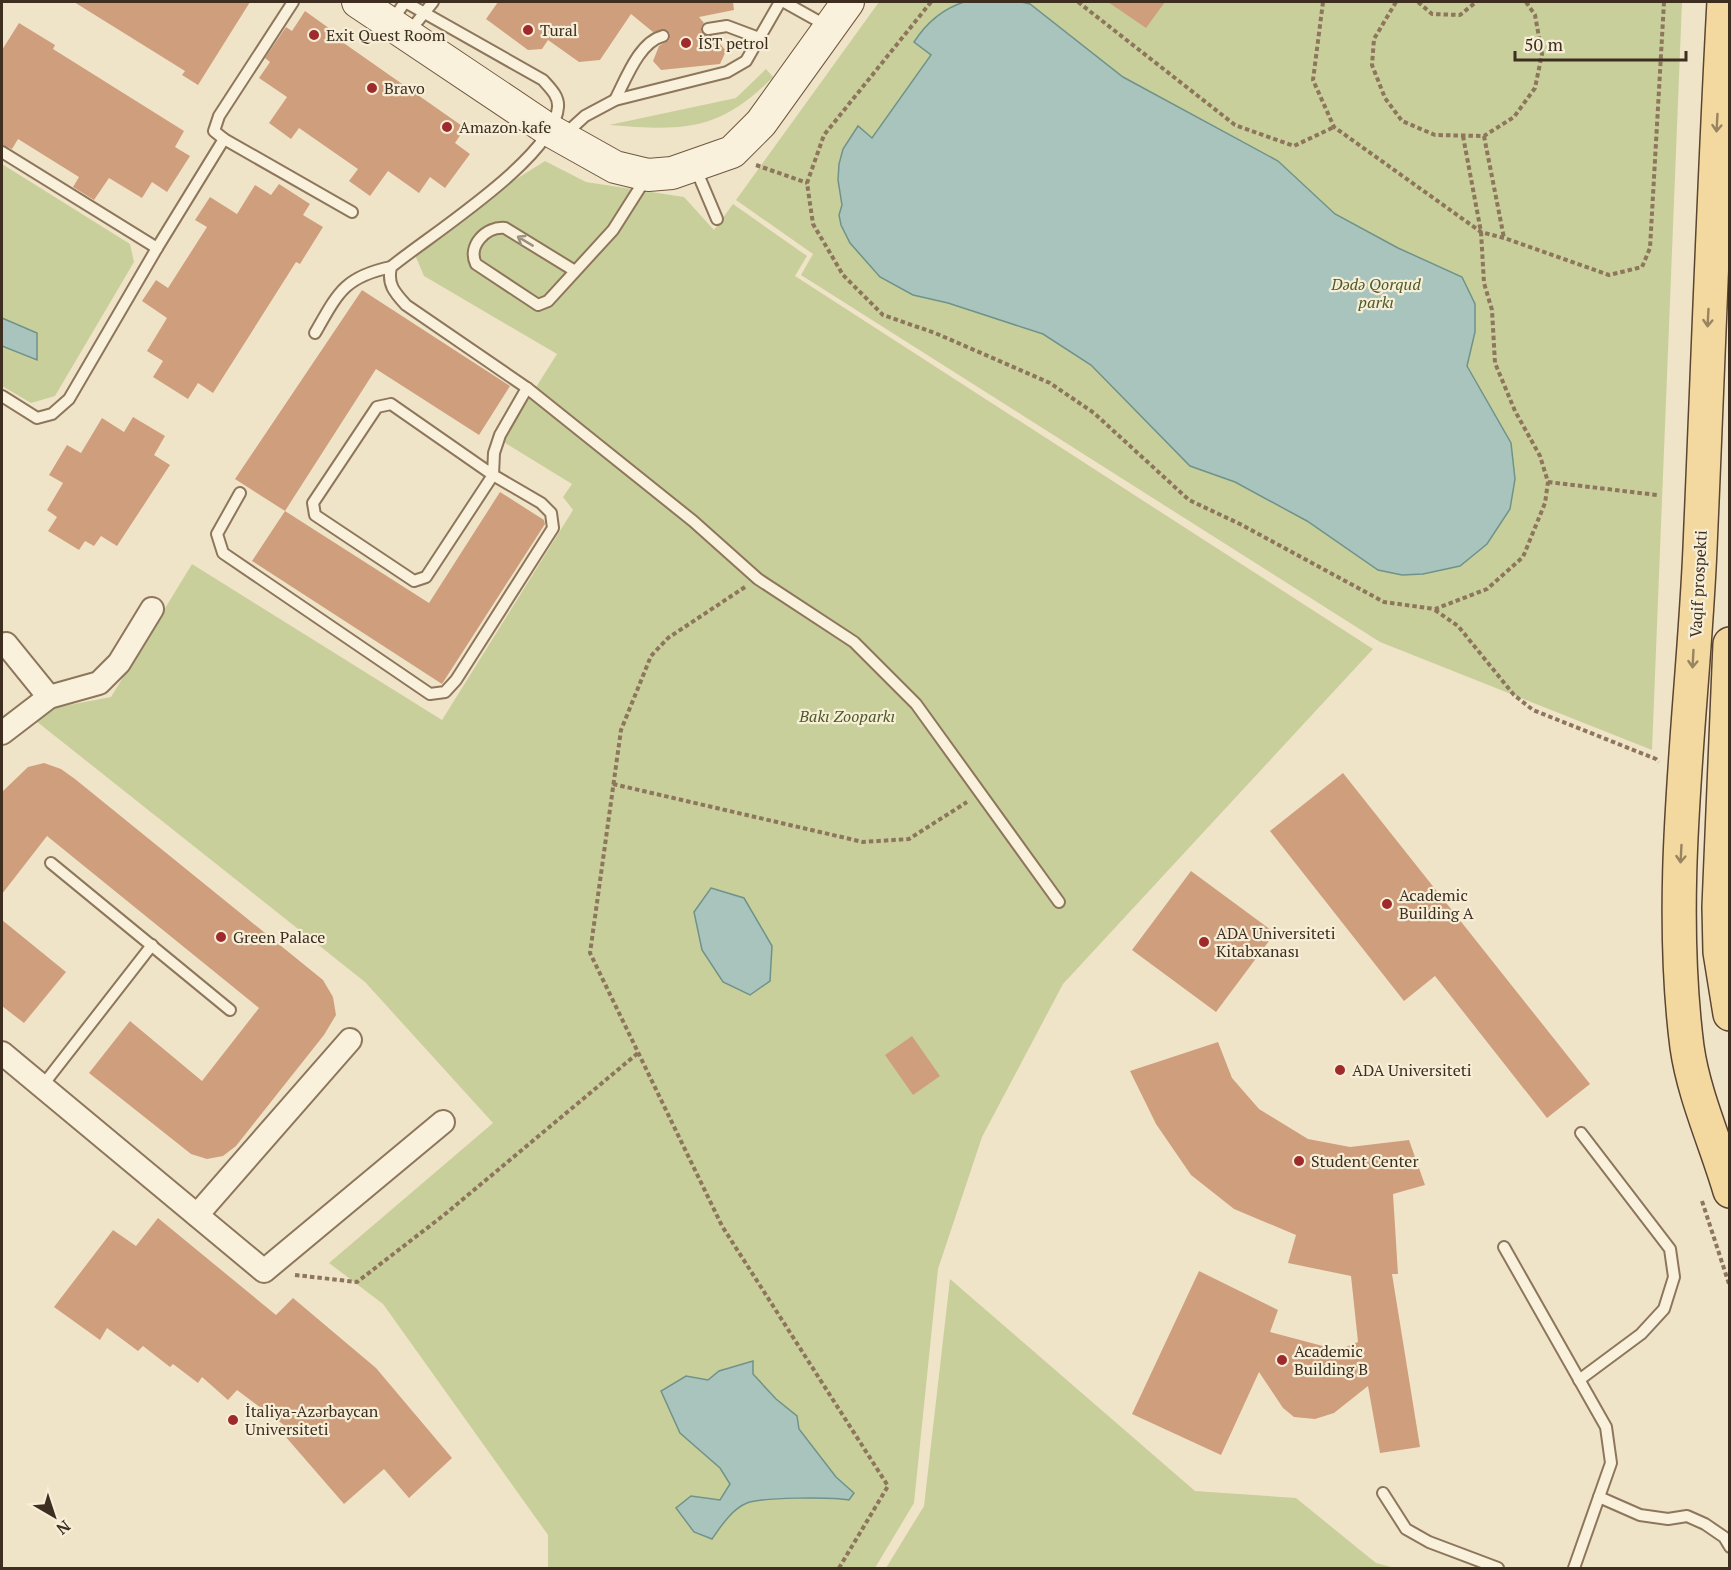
<svg xmlns="http://www.w3.org/2000/svg" width="1731" height="1570" viewBox="0 0 1731 1570" font-family="'PT Serif',serif">
<style>
.green{fill:#c9cf9b}
.water{fill:#a9c4bc;stroke:#6f938a;stroke-width:1.5}
.building{fill:#cf9f7d}
.lines{fill:none;stroke-linecap:round;stroke-linejoin:round}
.lane-casing{stroke:#8d765c;stroke-width:14}
.street-casing{stroke:#8d765c;stroke-width:26}
.secondary-casing{stroke:#6f573f;stroke-width:34}
.primary-casing{stroke:#5b4430;stroke-width:36}
.path{stroke:#8d765c;stroke-width:4;stroke-dasharray:4.5 3;stroke-linecap:butt}
.lane{stroke:#faf1dc;stroke-width:10}
.street{stroke:#faf1dc;stroke-width:22}
.secondary{stroke:#faf1dc;stroke-width:32}
.primary{stroke:#f3d9a0;stroke-width:33}
.oneway{stroke:#988460}
.oneway2{stroke:#9c907e}
.poi-dot{fill:#9e2a2b;stroke:#f7eed8;stroke-width:2}
.labels{text-anchor:middle;stroke-width:4.5;stroke-linejoin:round;paint-order:stroke}
.poi-label{font-size:16px;fill:#3d2e20;stroke:#f7eed8;text-anchor:start}
.park-label{font-size:16px;font-style:italic;fill:#4d5a26;stroke:#f7eed8}
.street-label{font-size:16px;fill:#3d2e20;stroke:#f7eed8}
</style>
<rect width="100%" height="100%" fill="#f0e4c8"/>
<!-- green -->
<g class="green">
<path d="M879,2H1682L1652,750L1380,642L801,275L813,254L736,200Z"/>
<path d="M766,69L773,77C719,132 683,131 609,125L736,98Z"/>
<path d="M545,161L586,182L684,197L714,230L733,204L807,256L795,276L1373,649L1063,984L982,1137L938,1269L914,1503L875,1568H548V1535L383,1304L329,1263L493,1123L365,982L36,721L48,709L111,697L192,564L442,720L573,510L563,497L572,484L502,441L557,354L424,276L415,255L438,228Z"/>
<path d="M2,164L130,244L134,262L55,396L31,403L2,386Z"/>
<path d="M950,1279L1195,1491L1296,1498L1376,1563L1395,1568H886L924,1506Z"/>
</g>
<!-- water -->
<g class="water">
<path d="M964,2H1021L1030,4L1123,77L1278,161L1335,214L1398,248L1462,277L1475,304V332L1467,366L1511,443L1515,479L1510,509L1487,544L1460,566L1423,574L1402,575L1378,570L1307,521L1235,482L1190,466L1091,365L1043,334L948,303L913,295L880,277L850,243L841,225L839,215L842,205L838,180L839,164L843,149L858,126L872,138L931,55L914,42C927,22 942,9 964,2Z"/>
<path d="M2,318L37,333V360L2,346Z"/>
<path d="M711,888L744,898L772,946L770,981L750,995L723,982L702,950L694,912Z"/>
<path d="M753,1361V1374L776,1399L797,1416L799,1429L836,1477L854,1493L849,1500C832,1497 761,1497 747,1503C732,1509 721,1526 712,1539L694,1532L676,1508L691,1496L720,1500L730,1484L720,1468L680,1433L661,1391L686,1376L708,1380L719,1371Z"/>
</g>
<!-- building -->
<g class="building">
<path d="M74,2H250L198,85L182,75L185,71Z"/>
<path d="M498,2H733L734,10L699,17L704,23L701,27L702,33L714,36L726,51L720,64L661,70L653,61L659,46L669,40L670,34L667,30L653,32L631,14L600,60L579,62L548,40L542,49L528,50L486,19Z"/>
<path d="M1108,2H1165L1146,28Z"/>
<path d="M305,11L340,36L338,39L465,128L455,143L470,154L445,188L430,177L419,193L388,171L370,196L349,181L358,169L299,128L291,139L269,123L287,97L259,78L270,62L265,58L286,27L292,31Z"/>
<path d="M19,23L55,45L53,49L184,131L175,147L190,156L167,192L152,182L142,198L109,178L94,200L73,187L79,177L18,139L12,149L2,145V50Z"/>
<path d="M279,184L310,204L303,215L323,227L300,264L296,262L213,393L198,383L188,399L153,377L163,361L147,351L167,318L142,301L156,280L168,288L207,227L195,220L210,197L237,214L255,185L271,195Z"/>
<path d="M362,290L510,386L479,435L376,369L285,511L235,479Z"/>
<path d="M133,417L165,436L154,455L170,465L117,546L101,536L94,546L85,541L79,550L48,531L57,517L47,510L63,483L49,475L67,445L81,453L102,418L124,432Z"/>
<path d="M500,492L544,520L545,524L442,684L252,561L285,511L429,603Z"/>
<path d="M44,763L61,769L75,779L323,980L333,997L336,1015L324,1035L236,1146L223,1156L207,1159L191,1154L89,1073L130,1021L202,1081L259,1008L47,836L2,894V792L28,767Z"/>
<path d="M1343,773L1590,1084L1547,1118L1435,976L1404,1001L1270,831Z"/>
<path d="M1191,871L1275,933L1216,1012L1132,950Z"/>
<path d="M2,920L66,972L24,1023L2,1006Z"/>
<path d="M912,1036L940,1076L913,1095L885,1055Z"/>
<path d="M1218,1042L1232,1078L1259,1109L1308,1139L1350,1147L1409,1140L1425,1185L1393,1194L1398,1274H1392L1420,1447L1380,1453L1368,1386L1334,1413L1315,1419L1294,1417L1283,1408L1259,1372L1221,1455L1132,1414L1199,1271L1278,1310L1270,1332L1338,1350L1358,1342L1351,1276L1288,1263L1296,1235L1234,1209L1191,1175L1156,1124L1130,1071Z"/>
<path d="M158,1218L276,1315L293,1298L376,1368L452,1458L409,1498L384,1469L344,1504L285,1436L292,1431L237,1390L228,1400L202,1377L198,1383L173,1364L170,1367L143,1346L138,1351L107,1328L100,1340L54,1307L113,1230L136,1246Z"/>
</g>
<g class="lines">
<!-- lane casing -->
<g class="lane-casing">
<g id="lane">
<path d="M293,2L219,116L214,131L224,139L352,212"/>
<path d="M784,2L827,26"/>
<path d="M708,29L727,26L759,38"/>
<path d="M409,32L433,2"/>
<path d="M615,100C626,79 639,42 663,36"/>
<path d="M563,136L585,116L615,100L727,72L746,61L780,2"/>
<path d="M2,152L157,248"/>
<path d="M695,167L717,219"/>
<path d="M575,271L505,228C486,226 467,246 476,264L538,305L548,301L613,230L646,178"/>
<path d="M315,333C338,293 344,277 391,267"/>
<path d="M527,388L693,521L758,579L854,642L916,704L1059,902"/>
<path d="M2,396L37,418L52,414L69,399L157,248L224,139"/>
<path d="M240,493L217,534L223,553L430,694L445,692L456,680L553,528L551,513L541,503L493,475L391,404L377,407L313,503L315,515L414,581L426,577L493,475L494,453L500,435L527,388L406,305C394,292 387,284 391,267C430,235 555,157 558,107C559,96 550,88 543,80L405,2L392,21"/>
<path d="M51,863L230,1010"/>
<path d="M43,1085L152,945"/>
<path d="M1504,1247L1606,1427L1611,1463L1574,1568"/>
<path d="M1579,1380L1641,1334L1664,1309L1674,1277L1670,1249L1581,1133"/>
<path d="M1383,1493L1406,1529L1429,1542L1498,1568"/>
<path d="M1599,1497L1640,1515L1668,1519L1687,1516L1705,1524L1724,1537L1730,1547"/>
</g>
</g>
<!-- street casing -->
<g class="street-casing">
<g id="street">
<path d="M6,644L49,697"/>
<path d="M2,733L49,697L99,683L119,663L152,609"/>
<path d="M2,1053L264,1271L443,1122"/>
<path d="M197,1215L350,1040"/>
</g>
</g>
<!-- secondary casing -->
<g class="secondary-casing">
<path id="secondary" d="M358,2L549,130L615,167L648,175L672,173L732,152L761,123L848,2"/>
</g>
<!-- primary casing -->
<g class="primary-casing">
<g id="primary">
<path d="M1724,2C1714,184 1708,366 1700,548C1693,713 1666,883 1687,1047C1694,1096 1716,1143 1730,1191"/>
<path d="M1730,644L1719,907L1720,952L1730,1014"/>
</g>
</g>
<!-- path -->
<g class="path">
<path d="M931,2L824,135L807,183L813,224L843,275L883,315L935,333L1050,383L1094,413L1189,500L1240,524L1384,602L1435,609L1487,589L1523,557L1545,503L1548,482L1540,456L1515,411L1495,363L1492,310L1484,283L1481,232L1463,136"/>
<path d="M1078,2L1235,125L1294,146L1334,127"/>
<path d="M1323,2L1313,80L1334,127L1481,232L1504,238L1609,275L1642,267L1650,248L1664,2"/>
<path d="M1396,2L1374,39L1372,65L1385,98L1402,121L1435,135L1484,136L1514,117L1535,88L1542,54L1535,15L1526,2"/>
<path d="M1418,2L1432,14L1460,15L1476,2"/>
<path d="M1484,136L1504,238"/>
<path d="M756,165L807,183"/>
<path d="M1548,482L1657,495"/>
<path d="M745,587L668,638L651,656L621,730L590,953L722,1226L888,1486L839,1568"/>
<path d="M1435,610L1458,626L1514,695L1533,710L1656,759L1659,762"/>
<path d="M613,784L863,842L909,839L967,802"/>
<path d="M1702,1201L1730,1287"/>
<path d="M295,1275L357,1282L444,1215L638,1053"/>
</g>
<!-- lane -->
<use href="#lane" class="lane"/>
<!-- street -->
<use href="#street" class="street"/>
<!-- secondary -->
<use href="#secondary" class="secondary"/>
<!-- primary -->
<use href="#primary" class="primary"/>
</g>
<!-- one-way arrows -->
<defs><path id="oneway-shaft" d="M-6 0H5M1.5-3L5.5 0L1.5 3" fill="none" stroke-width="1.6" stroke-linecap="round" stroke-linejoin="round" transform="scale(1.5)"/></defs>
<g class="oneway">
<use href="#oneway-shaft" transform="translate(1717 123) rotate(93)"/>
<use href="#oneway-shaft" transform="translate(1708 318) rotate(93)"/>
<use href="#oneway-shaft" transform="translate(1693 659) rotate(93)"/>
<use href="#oneway-shaft" transform="translate(1681 854) rotate(93)"/>
</g>
<use class="oneway2" href="#oneway-shaft" transform="translate(525 241) rotate(-149)"/>
<!-- markers -->
<g class="poi-dot">
<circle cx="528" cy="30" r="6"/>
<circle cx="314" cy="35" r="6"/>
<circle cx="686" cy="43" r="6"/>
<circle cx="372" cy="88" r="6"/>
<circle cx="447" cy="127" r="6"/>
<circle cx="1387" cy="904" r="6"/>
<circle cx="221" cy="937" r="6"/>
<circle cx="1204" cy="942" r="6"/>
<circle cx="1340" cy="1070" r="6"/>
<circle cx="1299" cy="1161" r="6"/>
<circle cx="1282" cy="1360" r="6"/>
<circle cx="233" cy="1420" r="6"/>
</g>
<g class="labels">
<!-- poi labels -->
<g class="poi-label">
<text x="540" y="36">Tural</text>
<text x="326" y="41">Exit Quest Room</text>
<text x="698" y="49">İST petrol</text>
<text x="384" y="94">Bravo</text>
<text x="459" y="133">Amazon kafe</text>
<text x="1399" y="901">Academic<tspan x="1399" dy="18">Building A</tspan></text>
<text x="1216" y="939">ADA Universiteti<tspan x="1216" dy="18">Kitabxanası</tspan></text>
<text x="233" y="943">Green Palace</text>
<text x="1352" y="1076">ADA Universiteti</text>
<text x="1311" y="1167">Student Center</text>
<text x="1294" y="1357">Academic<tspan x="1294" dy="18">Building B</tspan></text>
<text x="245" y="1417">İtaliya-Azərbaycan<tspan x="245" dy="18">Universiteti</tspan></text>
</g>
<!-- park labels -->
<g class="park-label">
<text x="1376" y="290">Dədə Qorqud<tspan x="1376" dy="18">parkı</tspan></text>
<text x="847" y="722">Bakı Zooparkı</text>
</g>
<!-- street labels -->
<g class="street-label">
<text transform="translate(1698 584) rotate(-87)" y="6">Vaqif prospekti</text>
</g>
</g>
<!-- border -->
<rect width="1731" height="1570" fill="none" stroke="#3d2e20" stroke-width="6"/>
<!-- north arrow -->
<g transform="translate(54 1516) rotate(141)" stroke="#f7eed8" stroke-width="4.5" paint-order="stroke">
<path d="M0-4.5L10 22L0 15L-10 22Z" fill="#3d2e20"/>
<text y="-9" font-size="16" font-weight="bold" text-anchor="middle" fill="#3d2e20">N</text>
</g>
<!-- scale -->
<path d="M1515 51v9h171v-9" fill="none" stroke="#3d2e20" stroke-width="3"/>
<text x="1524" y="51" font-size="18" fill="#3d2e20" stroke="#f7eed8" stroke-width="4.5" paint-order="stroke">50 m</text>
</svg>
